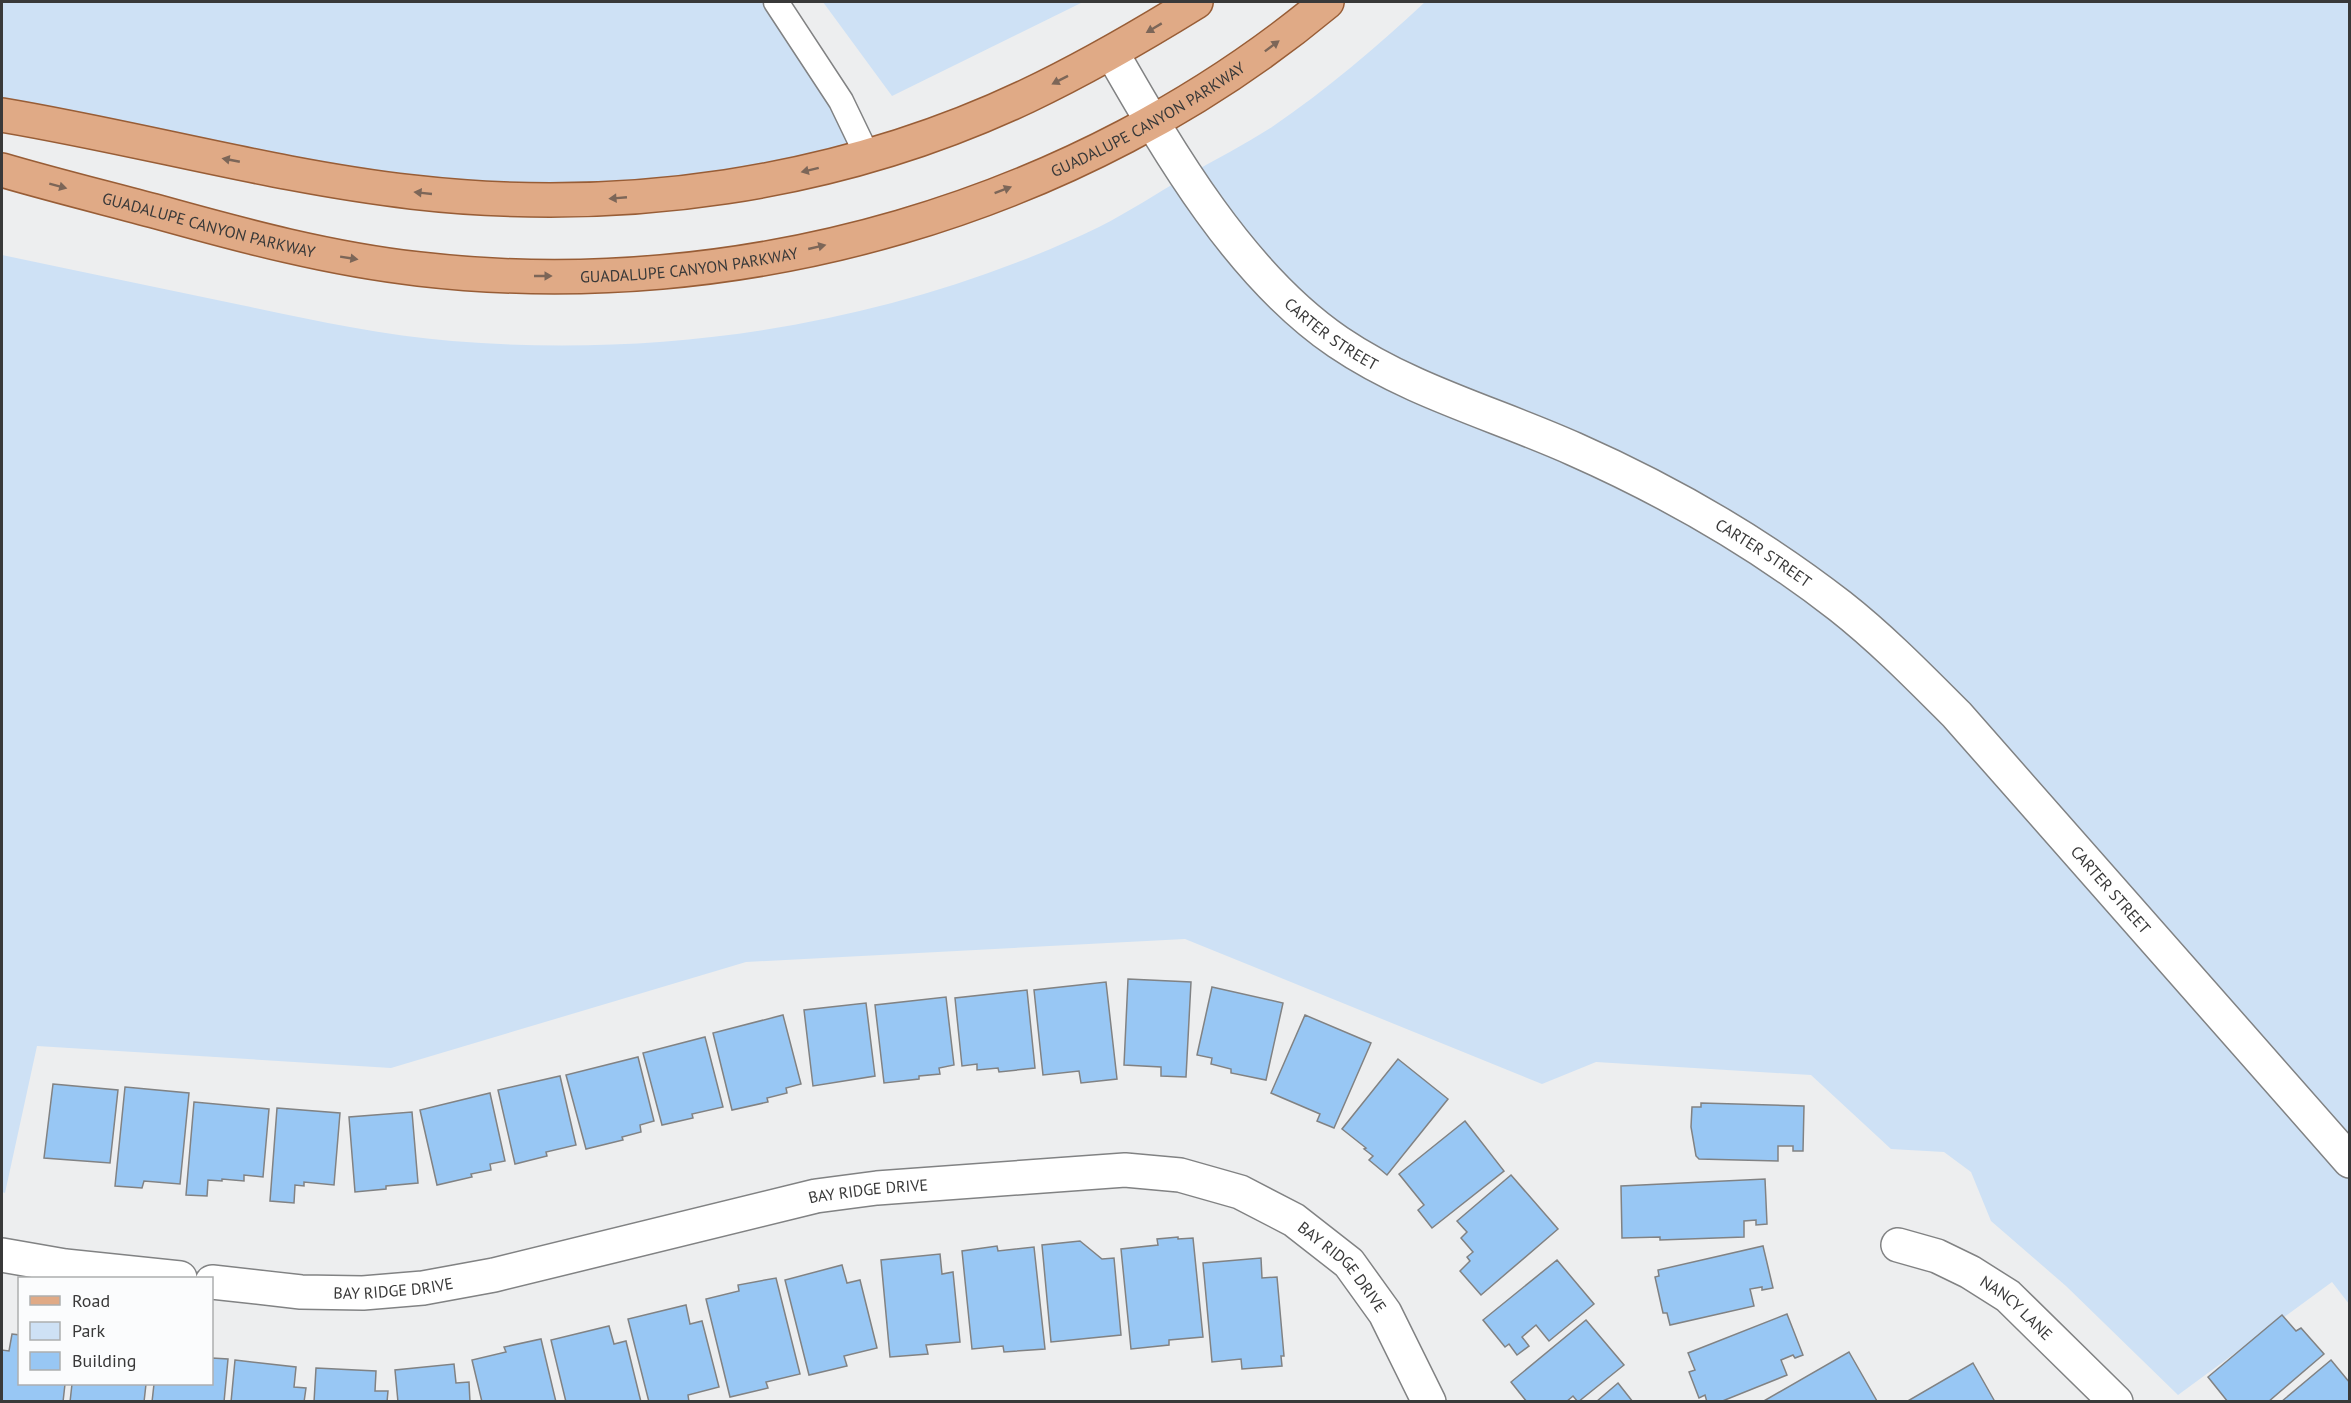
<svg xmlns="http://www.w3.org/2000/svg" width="2351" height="1403" viewBox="0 0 2351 1403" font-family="'PT Sans',sans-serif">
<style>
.green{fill:#cee1f5}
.building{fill:#98c7f4;stroke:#818283;stroke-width:1.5}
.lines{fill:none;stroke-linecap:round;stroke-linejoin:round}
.service-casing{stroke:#818283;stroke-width:27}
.minor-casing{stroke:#818283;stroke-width:36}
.tertiary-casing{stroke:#818283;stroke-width:36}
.primary-casing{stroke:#985d36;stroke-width:36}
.service{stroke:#fff;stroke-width:24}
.minor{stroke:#fff;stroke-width:33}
.tertiary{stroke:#fff;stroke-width:33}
.primary{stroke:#e0aa86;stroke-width:33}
.oneway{fill:#7c6658}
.labels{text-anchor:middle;stroke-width:4.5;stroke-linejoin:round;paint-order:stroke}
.street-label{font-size:16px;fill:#393939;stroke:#fbfcfd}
</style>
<rect width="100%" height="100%" fill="#edeeef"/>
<!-- green -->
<g class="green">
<path d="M2,2H776L867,155L508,200L2,115Z"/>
<path d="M823,2H1083L892,96Z"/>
<path d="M1425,2H2349V1304L2332,1282L2178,1395L2066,1286L1991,1221L1971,1172L1944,1152L1891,1149L1811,1075L1596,1062L1542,1084L1185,939L746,962L391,1068L37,1046L5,1193L2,1192V255C81,272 161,288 241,305C311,320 381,335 452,341C673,359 899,323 1099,227C1129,212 1157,193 1185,177C1214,160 1244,145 1272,127C1326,90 1377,47 1425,2Z"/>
</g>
<!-- building -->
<g class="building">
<path d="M1128,979L1191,982L1186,1077L1161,1076V1067L1124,1065Z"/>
<path d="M1106,982L1117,1079L1081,1083L1079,1071L1043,1075L1034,990Z"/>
<path d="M1212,987L1283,1003L1266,1080L1231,1073V1069L1211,1064L1212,1058L1197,1055Z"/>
<path d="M1027,990L1035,1068L999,1072L998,1068L977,1070V1064L962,1066L955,998Z"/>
<path d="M946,997L954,1065L939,1068L940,1074L919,1076V1079L884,1083L875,1005Z"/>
<path d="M866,1003L875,1076L813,1086L804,1010Z"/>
<path d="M783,1015L801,1084L786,1088L787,1093L767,1098L768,1102L732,1110L713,1033Z"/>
<path d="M1305,1015L1371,1043L1334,1128L1317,1121L1320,1114L1271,1093Z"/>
<path d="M705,1037L723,1107L692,1114L693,1118L662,1125L643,1053Z"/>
<path d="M638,1057L654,1121L640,1125L641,1132L622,1137L623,1140L586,1149L566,1075Z"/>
<path d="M1398,1059L1448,1099L1387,1175L1369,1160L1373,1156L1364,1149L1366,1148L1342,1129Z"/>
<path d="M560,1076L576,1145L546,1152L547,1156L515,1164L498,1090Z"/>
<path d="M53,1084L118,1090L110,1163L44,1158Z"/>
<path d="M125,1087L189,1093L180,1184L144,1181L142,1188L115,1186Z"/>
<path d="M490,1093L505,1161L490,1164L491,1170L471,1174L472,1177L437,1185L420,1110Z"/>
<path d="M194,1102L269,1109L263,1177L244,1175V1181L222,1179V1181L208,1180L207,1196L186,1195Z"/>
<path d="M1701,1103L1804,1106L1803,1151H1793V1146H1778V1161L1699,1159L1696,1156L1691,1127L1692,1107H1701Z"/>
<path d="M277,1108L340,1113L334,1185L304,1182V1186L295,1185L294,1203L270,1201Z"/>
<path d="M412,1112L418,1183L386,1186V1189L355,1192L349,1117Z"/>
<path d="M1465,1121L1504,1171L1432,1228L1418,1210L1424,1205L1399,1174Z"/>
<path d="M1511,1175L1558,1229L1481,1295L1460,1271L1470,1261L1467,1257L1473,1252L1461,1238L1467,1232L1457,1221Z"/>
<path d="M1765,1179L1767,1224L1756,1225V1220L1744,1221V1237L1660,1240V1237L1622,1238L1621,1186Z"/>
<path d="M1178,1237V1239L1193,1238L1203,1337L1169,1340V1345L1131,1349L1121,1249L1158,1245L1157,1239Z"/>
<path d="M1080,1241L1102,1259L1114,1258L1121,1335L1051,1342L1042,1245Z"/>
<path d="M997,1246L998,1251L1034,1247L1045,1349L1004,1352L1003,1346L972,1349L962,1251Z"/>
<path d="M1763,1246L1773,1288L1762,1290V1287L1750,1289L1754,1306L1670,1325L1667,1313H1663L1655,1277L1659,1276L1658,1270Z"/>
<path d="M940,1254L942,1274L953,1272L960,1342L926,1345L928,1354L890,1357L881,1260Z"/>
<path d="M1261,1258L1262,1278L1277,1277L1284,1356H1281L1282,1366L1242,1369L1241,1359L1212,1362L1203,1263Z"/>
<path d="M1557,1260L1594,1304L1549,1341L1536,1325L1522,1337L1529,1346L1517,1355L1509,1344L1505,1347L1483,1320Z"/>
<path d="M842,1265L847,1283L860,1280L877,1348L844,1356L847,1366L809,1375L785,1280Z"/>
<path d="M776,1278L800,1374L766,1382L768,1388L730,1397L706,1299L739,1291L738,1285Z"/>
<path d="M686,1305L690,1324L702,1321L719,1387L688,1395L689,1402H649L628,1319Z"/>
<path d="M1787,1314L1803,1355L1795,1358L1793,1355L1781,1360L1787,1375L1720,1402H1707L1705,1395L1699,1398L1689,1372L1695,1370L1688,1353Z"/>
<path d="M2282,1315L2296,1331L2301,1328L2324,1354L2268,1402H2228L2208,1377Z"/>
<path d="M1586,1320L1624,1365L1578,1402L1573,1396L1566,1402H1527L1511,1382Z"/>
<path d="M609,1326L614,1344L626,1341L641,1402H566L551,1340Z"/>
<path d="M12,1334L20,1335V1384H65L63,1402H2V1350L9,1351Z"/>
<path d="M541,1339L556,1402H482L472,1360L506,1352L504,1347Z"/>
<path d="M1849,1352L1877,1401L1762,1402Z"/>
<path d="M212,1358L228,1359L224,1402H152L154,1384H212Z"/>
<path d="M235,1360L296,1367L294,1387L306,1388L304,1402H231Z"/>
<path d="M2331,1360L2350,1383V1402H2281Z"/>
<path d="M1973,1363L1994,1400L1992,1402H1906Z"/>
<path d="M454,1364L456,1383L469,1382L470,1402H398L395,1370Z"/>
<path d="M316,1368L376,1371L375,1391H388L387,1402H314Z"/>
<path d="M1618,1383L1633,1402H1596Z"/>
<path d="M72,1384H146L144,1402H70Z"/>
</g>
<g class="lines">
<!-- service casing -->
<g class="service-casing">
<path id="service" d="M776,2L841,101L867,155"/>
</g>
<!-- minor casing -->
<g class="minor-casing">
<g id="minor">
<path id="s1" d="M1898,1245L1937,1256L1970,1272L2008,1296L2116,1402"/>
<path d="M2,1255L65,1266L180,1278"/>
<path id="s2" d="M212,1282L301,1292L363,1293L423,1288L494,1275L816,1196L877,1188L1125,1170L1180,1175L1240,1192L1294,1220L1349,1263L1385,1313L1429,1402"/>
</g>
</g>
<!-- tertiary casing -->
<g class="tertiary-casing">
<g id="tertiary">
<path id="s3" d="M1112,53C1170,154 1240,275 1338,342C1410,391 1496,414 1574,449C1669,491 1759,543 1840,606C1882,639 1920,678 1957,715L2350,1161"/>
</g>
</g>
<!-- primary casing -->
<g class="primary-casing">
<g id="primary">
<path d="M2,115C139,138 274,176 412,192C620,216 837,186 1027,96C1086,68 1141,36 1196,2"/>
<path id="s4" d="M2,170C53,185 106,198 158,212C244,236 330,259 419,269C740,306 1079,209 1327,2"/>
</g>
</g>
<!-- service -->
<use href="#service" class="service"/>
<!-- minor -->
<use href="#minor" class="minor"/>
<!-- tertiary -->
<use href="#tertiary" class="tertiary"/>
<!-- primary -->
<use href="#primary" class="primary"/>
</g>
<!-- one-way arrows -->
<defs><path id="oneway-solid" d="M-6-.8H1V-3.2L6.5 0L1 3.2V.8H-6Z" transform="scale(1.5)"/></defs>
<g class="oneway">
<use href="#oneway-solid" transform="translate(1154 28) rotate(149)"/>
<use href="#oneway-solid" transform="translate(1272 46) rotate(-37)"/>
<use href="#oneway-solid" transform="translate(1060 80) rotate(153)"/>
<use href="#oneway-solid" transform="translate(231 160) rotate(-169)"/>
<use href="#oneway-solid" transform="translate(810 170) rotate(166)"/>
<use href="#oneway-solid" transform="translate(58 186) rotate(15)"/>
<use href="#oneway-solid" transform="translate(1003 190) rotate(-21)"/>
<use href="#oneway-solid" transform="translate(423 193) rotate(-174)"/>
<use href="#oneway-solid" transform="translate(618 198) rotate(175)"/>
<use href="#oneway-solid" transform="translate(817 247) rotate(-13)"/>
<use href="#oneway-solid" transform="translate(349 258) rotate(9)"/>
<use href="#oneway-solid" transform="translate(543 276)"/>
</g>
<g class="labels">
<!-- street labels -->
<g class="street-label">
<text dy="6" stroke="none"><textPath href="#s4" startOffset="1186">GUADALUPE CANYON PARKWAY</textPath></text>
<text dy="6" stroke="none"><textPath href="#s4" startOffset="214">GUADALUPE CANYON PARKWAY</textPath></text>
<text dy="6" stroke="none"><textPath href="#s4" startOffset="700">GUADALUPE CANYON PARKWAY</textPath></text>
<text dy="6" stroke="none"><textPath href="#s3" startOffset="360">CARTER STREET</textPath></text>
<text dy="6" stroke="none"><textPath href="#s3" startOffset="846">CARTER STREET</textPath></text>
<text dy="6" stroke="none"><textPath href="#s3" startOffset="1332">CARTER STREET</textPath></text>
<text dy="6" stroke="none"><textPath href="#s2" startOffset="668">BAY RIDGE DRIVE</textPath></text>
<text dy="6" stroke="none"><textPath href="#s2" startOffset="1172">BAY RIDGE DRIVE</textPath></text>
<text dy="6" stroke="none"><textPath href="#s2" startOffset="182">BAY RIDGE DRIVE</textPath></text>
<text dy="6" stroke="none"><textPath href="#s1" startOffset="136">NANCY LANE</textPath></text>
</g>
</g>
<!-- border -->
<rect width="2351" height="1403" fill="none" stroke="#393939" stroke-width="6"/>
<!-- legend -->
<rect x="18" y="1277" width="195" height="108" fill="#fbfcfd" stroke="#adaeaf" stroke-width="1.5"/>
<rect x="30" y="1296" width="30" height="9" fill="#e0aa86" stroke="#adaeaf" stroke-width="1.5"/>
<text x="72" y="1307" font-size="18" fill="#393939">Road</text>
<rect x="30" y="1322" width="30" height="18" fill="#cee1f5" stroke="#adaeaf" stroke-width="1.5"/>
<text x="72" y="1337" font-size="18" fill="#393939">Park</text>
<rect x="30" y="1352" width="30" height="18" fill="#98c7f4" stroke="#adaeaf" stroke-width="1.5"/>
<text x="72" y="1367" font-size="18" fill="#393939">Building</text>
</svg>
